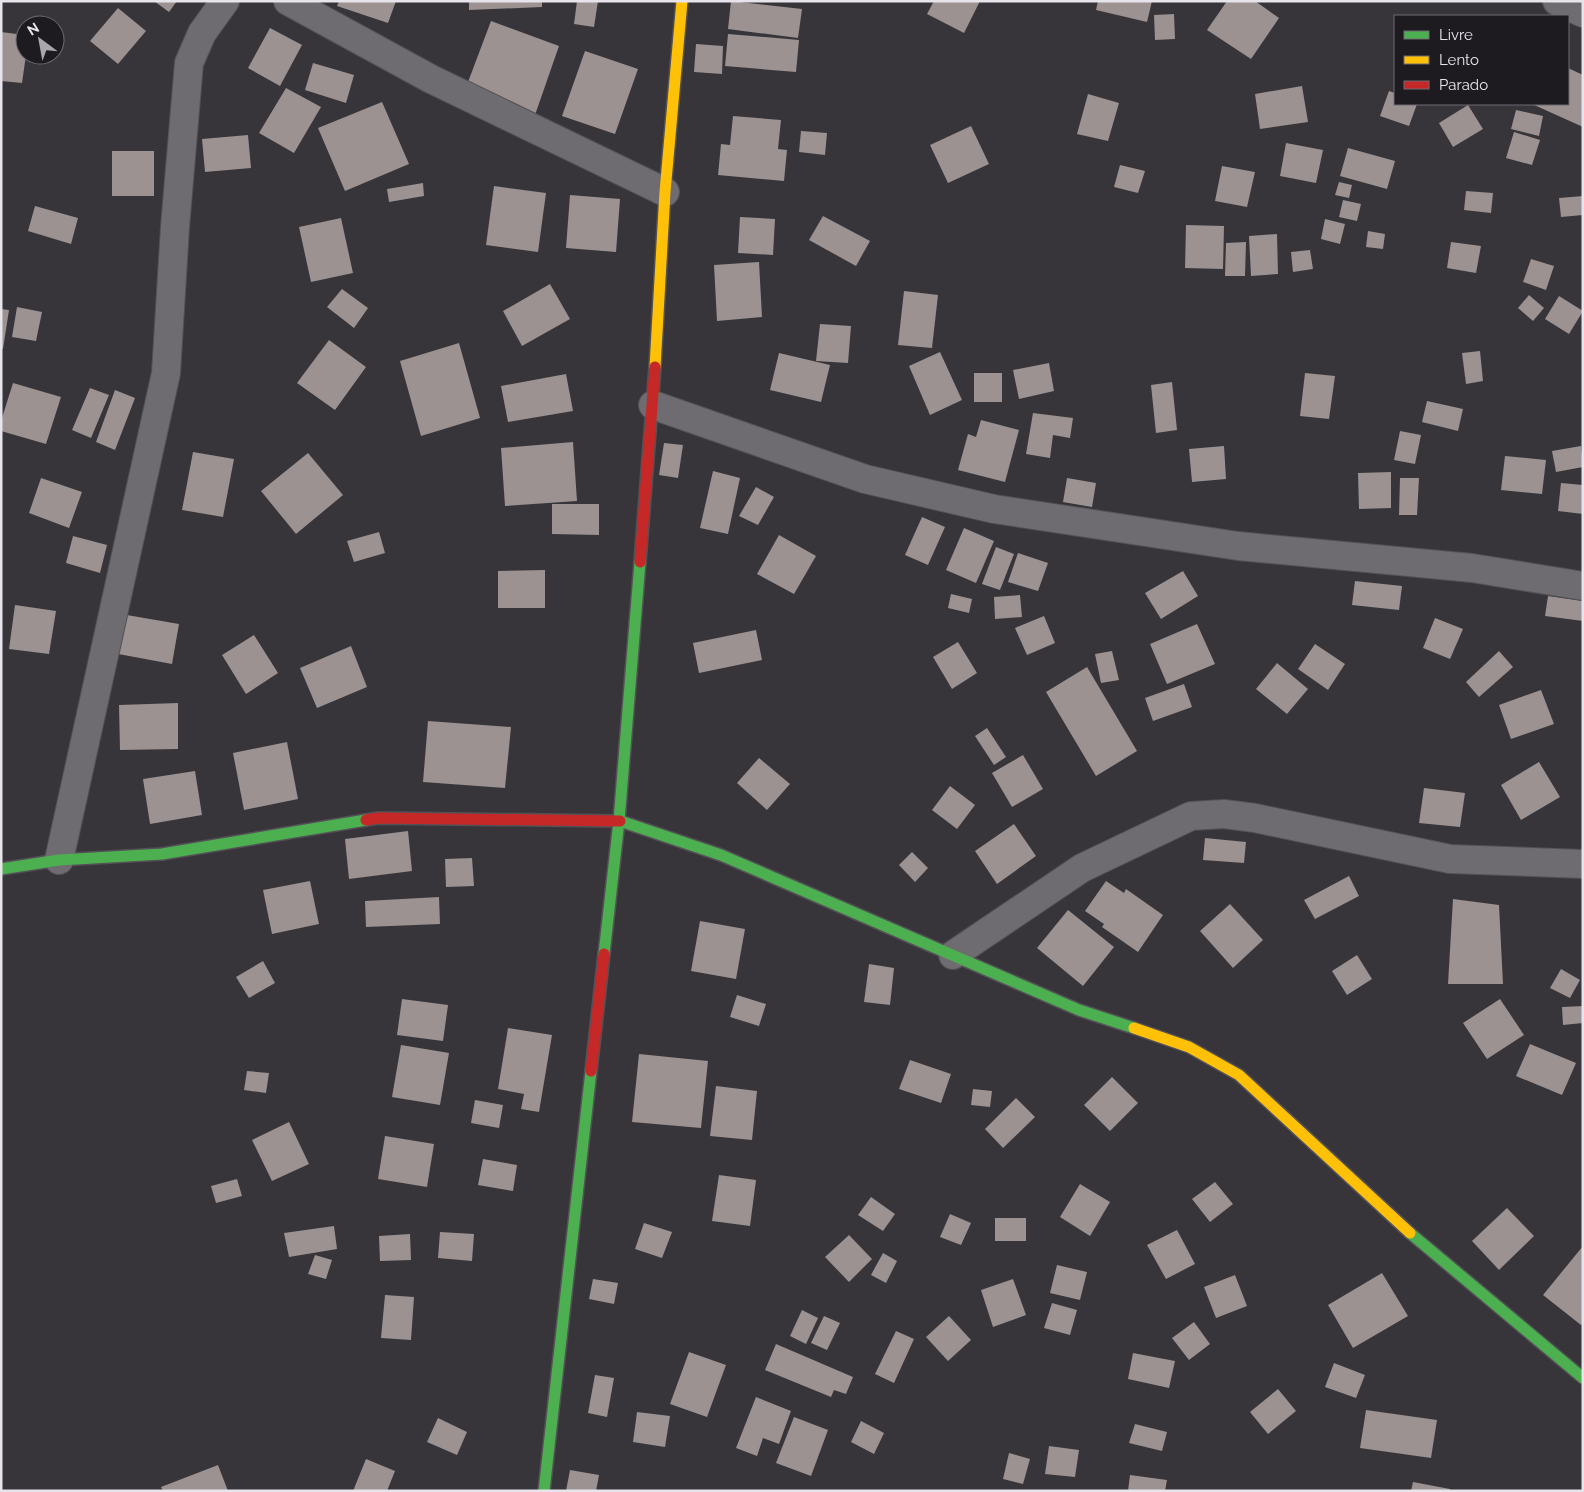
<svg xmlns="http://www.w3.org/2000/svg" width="1584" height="1492" viewBox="0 0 1584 1492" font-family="Raleway,sans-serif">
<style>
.building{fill:#9b9291}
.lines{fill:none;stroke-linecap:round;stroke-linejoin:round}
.street-casing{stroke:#535156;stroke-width:30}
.fast-casing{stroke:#535156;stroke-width:14}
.slow-casing{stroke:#535156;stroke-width:14}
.jam-casing{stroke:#535156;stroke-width:14}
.street{stroke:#6e6c70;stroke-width:28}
.fast{stroke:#4caf50;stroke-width:11}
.slow{stroke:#ffc107;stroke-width:11}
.jam{stroke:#c62828;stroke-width:11}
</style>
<rect width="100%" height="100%" fill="#37353a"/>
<!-- building -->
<g class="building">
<path d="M154,1H177L169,12Z"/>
<path d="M339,1H396L388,23L337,6Z"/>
<path d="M469,1H542V7L469,10Z"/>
<path d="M577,1H598L594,27L574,24Z"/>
<path d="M731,1L802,9L798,38L728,29Z"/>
<path d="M934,1H980L964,33L927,14Z"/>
<path d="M1098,1H1152L1147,22L1096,10Z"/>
<path d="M1227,1H1255L1279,18L1251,59L1207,30Z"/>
<path d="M118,8L146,31L118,64L90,41Z"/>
<path d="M1174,14L1175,39L1155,40L1154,15Z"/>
<path d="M491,21L559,46L535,115L465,90Z"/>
<path d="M270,28L302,45L280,86L248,68Z"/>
<path d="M1,32L25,35L26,55L22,83L1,81Z"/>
<path d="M728,34L799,40L796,72L725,66Z"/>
<path d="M696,44L723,46L722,74L694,72Z"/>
<path d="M585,51L638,69L615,134L562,116Z"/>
<path d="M313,63L354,75L346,103L305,90Z"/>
<path d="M1568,68L1583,75V127L1532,104H1568Z"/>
<path d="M1302,86L1308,122L1260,129L1255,94Z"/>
<path d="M286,88L321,107L294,153L259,133Z"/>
<path d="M1389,91L1395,93V104H1417L1409,126L1380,116Z"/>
<path d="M1088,94L1119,103L1108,141L1077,134Z"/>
<path d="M382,102L409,164L345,191L318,128Z"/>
<path d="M1468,105L1483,129L1453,147L1439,123Z"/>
<path d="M1516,110L1543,116L1539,136L1511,129Z"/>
<path d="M733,116L781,120L778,149L787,150L784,181L718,175L721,144L730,145Z"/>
<path d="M971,126L989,164L948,183L930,145Z"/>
<path d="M801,131L827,133L825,155L799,152Z"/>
<path d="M1514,132L1540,140L1532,165L1506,158Z"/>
<path d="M248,135L251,168L205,172L202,139Z"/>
<path d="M1286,143L1323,150L1316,183L1280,176Z"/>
<path d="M1348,148L1395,161L1387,189L1340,176Z"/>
<rect x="112" y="151" width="42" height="45"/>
<path d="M1120,165L1145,171L1138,193L1114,187Z"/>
<path d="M1222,166L1255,172L1247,207L1215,201Z"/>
<path d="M1339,182L1352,185L1349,198L1335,195Z"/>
<path d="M423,183L424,196L389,202L387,189Z"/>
<path d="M494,186L546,193L538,252L486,245Z"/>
<path d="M1466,191L1493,193L1491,213L1464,210Z"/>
<path d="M570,195L620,199L616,252L566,248Z"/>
<path d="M1583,196V215L1561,217L1559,198Z"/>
<path d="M1343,200L1361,204L1357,221L1339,217Z"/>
<path d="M35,206L78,218L71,244L28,231Z"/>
<path d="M823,216L870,241L856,266L809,240Z"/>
<path d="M740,217L775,219L773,255L738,253Z"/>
<path d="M341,218L353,273L311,282L299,227Z"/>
<path d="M1325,219L1345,224L1340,244L1321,239Z"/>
<path d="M1186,225L1224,226L1223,269L1185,268Z"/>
<path d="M1368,231L1385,234L1383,249L1366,247Z"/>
<path d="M1277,234L1278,274L1251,276L1249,236Z"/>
<path d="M1246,242L1245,276H1225L1226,243Z"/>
<path d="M1451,242L1481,246L1476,273L1447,268Z"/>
<path d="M1310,250L1313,269L1293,272L1291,252Z"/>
<path d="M1531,259L1554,266L1546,290L1523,282Z"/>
<path d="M759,262L762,317L717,321L714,265Z"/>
<path d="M550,284L570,319L522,346L503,311Z"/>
<path d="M342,289L368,308L354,328L327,307Z"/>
<path d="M904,291L938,295L932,348L898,345Z"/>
<path d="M1529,295L1544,308L1533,321L1518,308Z"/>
<path d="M1559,296L1583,311L1569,334L1545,319Z"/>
<path d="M17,307L42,312L36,341L12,337Z"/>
<path d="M1,309L9,310L3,349L1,348Z"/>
<path d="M820,324L851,326L848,363L816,361Z"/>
<path d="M329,340L366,367L335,410L297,383Z"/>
<path d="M459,343L480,418L421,436L400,361Z"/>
<path d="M1480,351L1483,381L1466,384L1462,353Z"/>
<path d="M940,352L962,400L930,415L909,366Z"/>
<path d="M779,353L830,365L821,402L770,390Z"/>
<path d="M1049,363L1054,391L1019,399L1013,370Z"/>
<rect x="974" y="373" width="28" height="29"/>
<path d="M1305,373L1335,376L1329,419L1300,416Z"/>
<path d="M566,374L573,411L508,422L501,386Z"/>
<path d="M1172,382L1177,430L1156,433L1151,385Z"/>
<path d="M13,383L61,397L46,444L1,431V421Z"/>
<path d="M90,388L109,395L91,438L72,430Z"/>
<path d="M115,390L135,398L115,450L96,442Z"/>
<path d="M1427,401L1463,409L1458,431L1422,422Z"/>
<path d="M1033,413L1073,418L1070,438L1053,435L1050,458L1026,454Z"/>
<path d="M981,420L1019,430L1005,482L958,470L968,434L976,437Z"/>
<path d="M1400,431L1421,435L1415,464L1394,460Z"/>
<path d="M573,442L577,501L505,506L501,448Z"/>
<path d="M664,443L683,445L678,478L659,475Z"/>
<path d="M1224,446L1226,479L1192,482L1189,449Z"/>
<path d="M1581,446L1583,467L1556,472L1552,451Z"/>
<path d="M193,452L234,459L223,517L182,510Z"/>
<path d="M308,453L343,495L296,534L261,491Z"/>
<path d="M1505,456L1546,460L1542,494L1501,490Z"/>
<path d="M713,471L740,478L728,534L700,528Z"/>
<path d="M1391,472V508L1359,509L1358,473Z"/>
<path d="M41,478L82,492L69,528L29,513Z"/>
<path d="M1067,478L1096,483L1092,507L1063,502Z"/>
<path d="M1400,478H1419L1417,515H1399Z"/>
<path d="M1561,483L1583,485V514L1558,511Z"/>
<path d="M756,487L774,497L758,525L739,516Z"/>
<path d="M552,504H599V535L552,534Z"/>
<path d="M922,517L945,527L928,565L905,555Z"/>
<path d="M964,528L994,541L976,583L946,570Z"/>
<path d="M379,532L385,553L354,562L347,541Z"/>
<path d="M779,535L816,556L794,594L757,574Z"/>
<path d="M73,536L107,545L100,573L66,563Z"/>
<path d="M996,547L1014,554L1000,590L982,584Z"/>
<path d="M1018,553L1048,563L1038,591L1008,582Z"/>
<path d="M545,570V608H498V571Z"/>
<path d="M1183,571L1198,596L1161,619L1145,593Z"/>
<path d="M1355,581L1402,586L1399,610L1352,605Z"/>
<path d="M951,594L972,599L969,613L948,608Z"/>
<path d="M1020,595L1022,617L995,619L994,597Z"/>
<path d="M1548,596L1583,601V621L1545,616Z"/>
<path d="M15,605L56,611L49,654L9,649Z"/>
<path d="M121,614L179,624L172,664L113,653Z"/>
<path d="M1044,616L1055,643L1027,655L1015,628Z"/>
<path d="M1435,618L1463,629L1450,659L1423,648Z"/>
<path d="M1197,624L1215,664L1167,684L1150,644Z"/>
<path d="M756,630L762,660L699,673L693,643Z"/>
<path d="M254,635L278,673L246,694L222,655Z"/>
<path d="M958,642L977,673L952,689L933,657Z"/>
<path d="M1315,644L1345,664L1328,690L1298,669Z"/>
<path d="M351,646L367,687L317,708L300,668Z"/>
<path d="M1112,651L1119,680L1101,683L1095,654Z"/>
<path d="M1499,651L1513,667L1479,697L1466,682Z"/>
<path d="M1277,663L1308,689L1287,714L1256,689Z"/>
<path d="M1087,667L1137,751L1096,776L1046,692Z"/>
<path d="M1184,684L1192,707L1153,721L1145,698Z"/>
<path d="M1541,690L1554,724L1511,739L1499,705Z"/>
<path d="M178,703V749L120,750L119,705Z"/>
<path d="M428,721L511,727L505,788L423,782Z"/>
<path d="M987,728L1006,757L994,765L975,736Z"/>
<path d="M287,742L298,799L244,810L233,753Z"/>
<path d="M1023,755L1043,789L1012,807L992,773Z"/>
<path d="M759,758L790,784L767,810L737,783Z"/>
<path d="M1539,762L1560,797L1521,820L1501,785Z"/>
<path d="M195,771L202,815L150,824L143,779Z"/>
<path d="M950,786L975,805L957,829L932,810Z"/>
<path d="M1424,788L1465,793L1460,827L1419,823Z"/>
<path d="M1014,824L1036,856L997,884L975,851Z"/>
<path d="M408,831L412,871L349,879L345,839Z"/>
<path d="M1205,838L1246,842L1244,863L1203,860Z"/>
<path d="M912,852L928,868L915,882L899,865Z"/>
<path d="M472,858L474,886L446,887L445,859Z"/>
<path d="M1349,876L1359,896L1315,919L1304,900Z"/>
<path d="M310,881L319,924L272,934L263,890Z"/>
<path d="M1106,881L1124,893L1126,889L1163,915L1138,952L1102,927L1104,924L1085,911Z"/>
<path d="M439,897L440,924L366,927L365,901Z"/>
<path d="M1453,899L1499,905L1503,984H1448Z"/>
<path d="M1230,904L1263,940L1233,968L1200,931Z"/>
<path d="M1068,910L1114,947L1083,986L1037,948Z"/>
<path d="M700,921L745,929L736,979L691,971Z"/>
<path d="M1357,955L1372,979L1347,995L1332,971Z"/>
<path d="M263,961L275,983L249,998L236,977Z"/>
<path d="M869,964L894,968L890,1005L864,1002Z"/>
<path d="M1561,969L1580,980L1570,998L1550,988Z"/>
<path d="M737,995L766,1004L759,1026L730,1017Z"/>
<path d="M402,999L448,1005L443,1041L397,1035Z"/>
<path d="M1500,999L1524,1035L1487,1059L1463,1023Z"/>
<path d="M1583,1006V1023L1563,1025L1562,1007Z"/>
<path d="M508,1028L552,1035L539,1112L521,1109L524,1094L498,1089Z"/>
<path d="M1530,1044L1576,1063L1562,1095L1516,1076Z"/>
<path d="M401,1045L449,1053L440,1105L392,1097Z"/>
<path d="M639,1054L708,1061L701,1128L632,1122Z"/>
<path d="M910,1060L951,1074L941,1103L899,1089Z"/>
<path d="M247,1071L269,1073L266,1093L244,1090Z"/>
<path d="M1112,1077L1138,1103L1110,1131L1084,1105Z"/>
<path d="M716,1086L757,1091L752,1140L710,1136Z"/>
<path d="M973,1089L992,1091L990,1107L971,1105Z"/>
<path d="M1016,1098L1035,1117L1003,1148L985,1129Z"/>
<path d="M475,1100L503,1105L499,1128L471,1123Z"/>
<path d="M289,1122L309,1164L272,1181L252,1140Z"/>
<path d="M385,1136L434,1144L427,1187L378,1179Z"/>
<path d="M483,1159L517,1165L513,1191L478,1185Z"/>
<path d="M719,1175L756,1180L750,1226L712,1221Z"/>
<path d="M237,1179L242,1196L216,1203L211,1186Z"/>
<path d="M1215,1182L1233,1204L1210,1222L1192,1199Z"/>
<path d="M1080,1184L1110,1202L1090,1236L1060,1217Z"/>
<path d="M871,1197L895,1214L883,1231L858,1215Z"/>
<path d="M1507,1208L1534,1236L1499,1270L1472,1241Z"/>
<path d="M950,1214L971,1223L961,1245L940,1237Z"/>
<rect x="995" y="1218" width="31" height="23"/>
<path d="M644,1223L672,1232L662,1258L635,1249Z"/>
<path d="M334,1226L337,1249L289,1257L284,1233Z"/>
<path d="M1177,1230L1195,1264L1166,1279L1147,1245Z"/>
<path d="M440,1232L474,1234L472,1261L438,1258Z"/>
<path d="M410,1234L411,1260L380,1261L379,1236Z"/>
<path d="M849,1235L872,1259L849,1282L825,1257Z"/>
<path d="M1583,1246V1323L1581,1325L1543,1295Z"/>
<path d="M883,1253L897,1261L886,1283L871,1275Z"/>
<path d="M315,1255L332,1260L326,1279L308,1274Z"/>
<path d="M1057,1265L1087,1272L1080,1300L1050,1293Z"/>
<path d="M1382,1273L1408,1316L1353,1348L1328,1305Z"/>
<path d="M1235,1275L1247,1306L1216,1318L1204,1287Z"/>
<path d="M593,1279L618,1283L614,1304L589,1299Z"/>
<path d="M1013,1279L1026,1315L993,1327L981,1290Z"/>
<path d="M385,1295L414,1297L411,1340L381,1338Z"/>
<path d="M1052,1303L1077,1310L1070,1335L1044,1328Z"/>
<path d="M802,1310L818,1318L806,1344L790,1336Z"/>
<path d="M824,1316L840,1323L827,1350L811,1343Z"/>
<path d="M949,1316L971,1340L948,1361L926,1337Z"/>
<path d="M1194,1322L1210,1344L1189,1360L1172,1338Z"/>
<path d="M896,1331L914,1339L894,1383L875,1374Z"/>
<path d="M776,1344L853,1377L846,1394L834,1390L831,1397L765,1370Z"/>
<path d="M689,1352L726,1365L707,1417L670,1404Z"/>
<path d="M1133,1353L1175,1361L1169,1388L1128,1379Z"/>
<path d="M1334,1363L1365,1375L1356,1398L1325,1387Z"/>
<path d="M595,1375L614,1378L607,1417L588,1413Z"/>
<path d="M1278,1389L1296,1411L1268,1434L1250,1412Z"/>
<path d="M756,1397L791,1411L779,1444L763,1438L757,1456L736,1448Z"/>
<path d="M1366,1410L1437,1420L1431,1458L1360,1448Z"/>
<path d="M637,1412L670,1416L665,1447L633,1442Z"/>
<path d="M794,1417L828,1430L811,1476L776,1463Z"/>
<path d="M438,1418L467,1432L457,1455L427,1442Z"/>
<path d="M861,1421L884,1433L874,1454L851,1442Z"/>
<path d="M1135,1424L1167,1432L1162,1451L1129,1443Z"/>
<path d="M1049,1446L1079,1450L1075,1477L1045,1474Z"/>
<path d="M1009,1453L1030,1459L1023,1484L1003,1479Z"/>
<path d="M366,1459L395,1471L387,1491H353Z"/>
<path d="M218,1465L228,1491H163L161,1487Z"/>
<path d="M570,1470L599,1475L596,1491H566Z"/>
<path d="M1130,1475L1167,1480L1165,1491H1128Z"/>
<path d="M1413,1482L1450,1489V1491H1411Z"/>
</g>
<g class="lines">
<!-- street casing -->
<g class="street-casing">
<g id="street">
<path d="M288,1L431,79L665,192"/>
<path d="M1557,1L1583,13"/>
<path d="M653,405L865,479L994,509L1238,546L1472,568L1583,586"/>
<path d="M59,860L166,373L175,227L189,63L202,33L225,1"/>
<path d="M953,955L1082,868L1191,816L1224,814L1255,818L1450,859L1583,864"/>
</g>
</g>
<!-- fast casing -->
<g class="fast-casing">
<g id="fast">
<path d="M620,821L721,855L1079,1010L1134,1028"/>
<path d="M1,869L59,860L162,854L366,820"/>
<path d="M604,954L619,821L640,562"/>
<path d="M1410,1233L1583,1378"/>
<path d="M544,1491L591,1071"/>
</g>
</g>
<!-- slow casing -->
<g class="slow-casing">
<g id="slow">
<path d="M655,367L665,192L682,1"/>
<path d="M1134,1028L1189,1047L1239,1075L1410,1233"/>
</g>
</g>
<!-- jam casing -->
<g class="jam-casing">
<g id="jam">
<path d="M640,562L655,367"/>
<path d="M366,820L379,818L620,821"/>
<path d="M591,1071L604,954"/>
</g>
</g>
<!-- street -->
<use href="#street" class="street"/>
<!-- fast -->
<use href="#fast" class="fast"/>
<!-- slow -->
<use href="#slow" class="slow"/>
<!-- jam -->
<use href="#jam" class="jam"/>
</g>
<!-- border -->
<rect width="1584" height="1492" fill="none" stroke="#e7e4ec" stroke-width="5"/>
<!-- legend -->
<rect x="1394" y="15" width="175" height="90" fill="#1d1b20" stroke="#6e6b72"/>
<rect x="1404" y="31" width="25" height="8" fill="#4caf50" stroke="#6e6b72"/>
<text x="1439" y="40" font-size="15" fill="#e7e4ec">Livre</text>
<rect x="1404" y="56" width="25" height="8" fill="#ffc107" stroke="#6e6b72"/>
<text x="1439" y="65" font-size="15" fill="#e7e4ec">Lento</text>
<rect x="1404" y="81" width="25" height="8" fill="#c62828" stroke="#6e6b72"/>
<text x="1439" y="90" font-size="15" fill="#e7e4ec">Parado</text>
<!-- north arrow -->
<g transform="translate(40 40) rotate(328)"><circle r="24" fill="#1d1b20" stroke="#6e6b72"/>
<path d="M0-4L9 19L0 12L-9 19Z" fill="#a9a7ae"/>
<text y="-8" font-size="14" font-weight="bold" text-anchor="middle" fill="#e7e4ec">N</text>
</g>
</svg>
